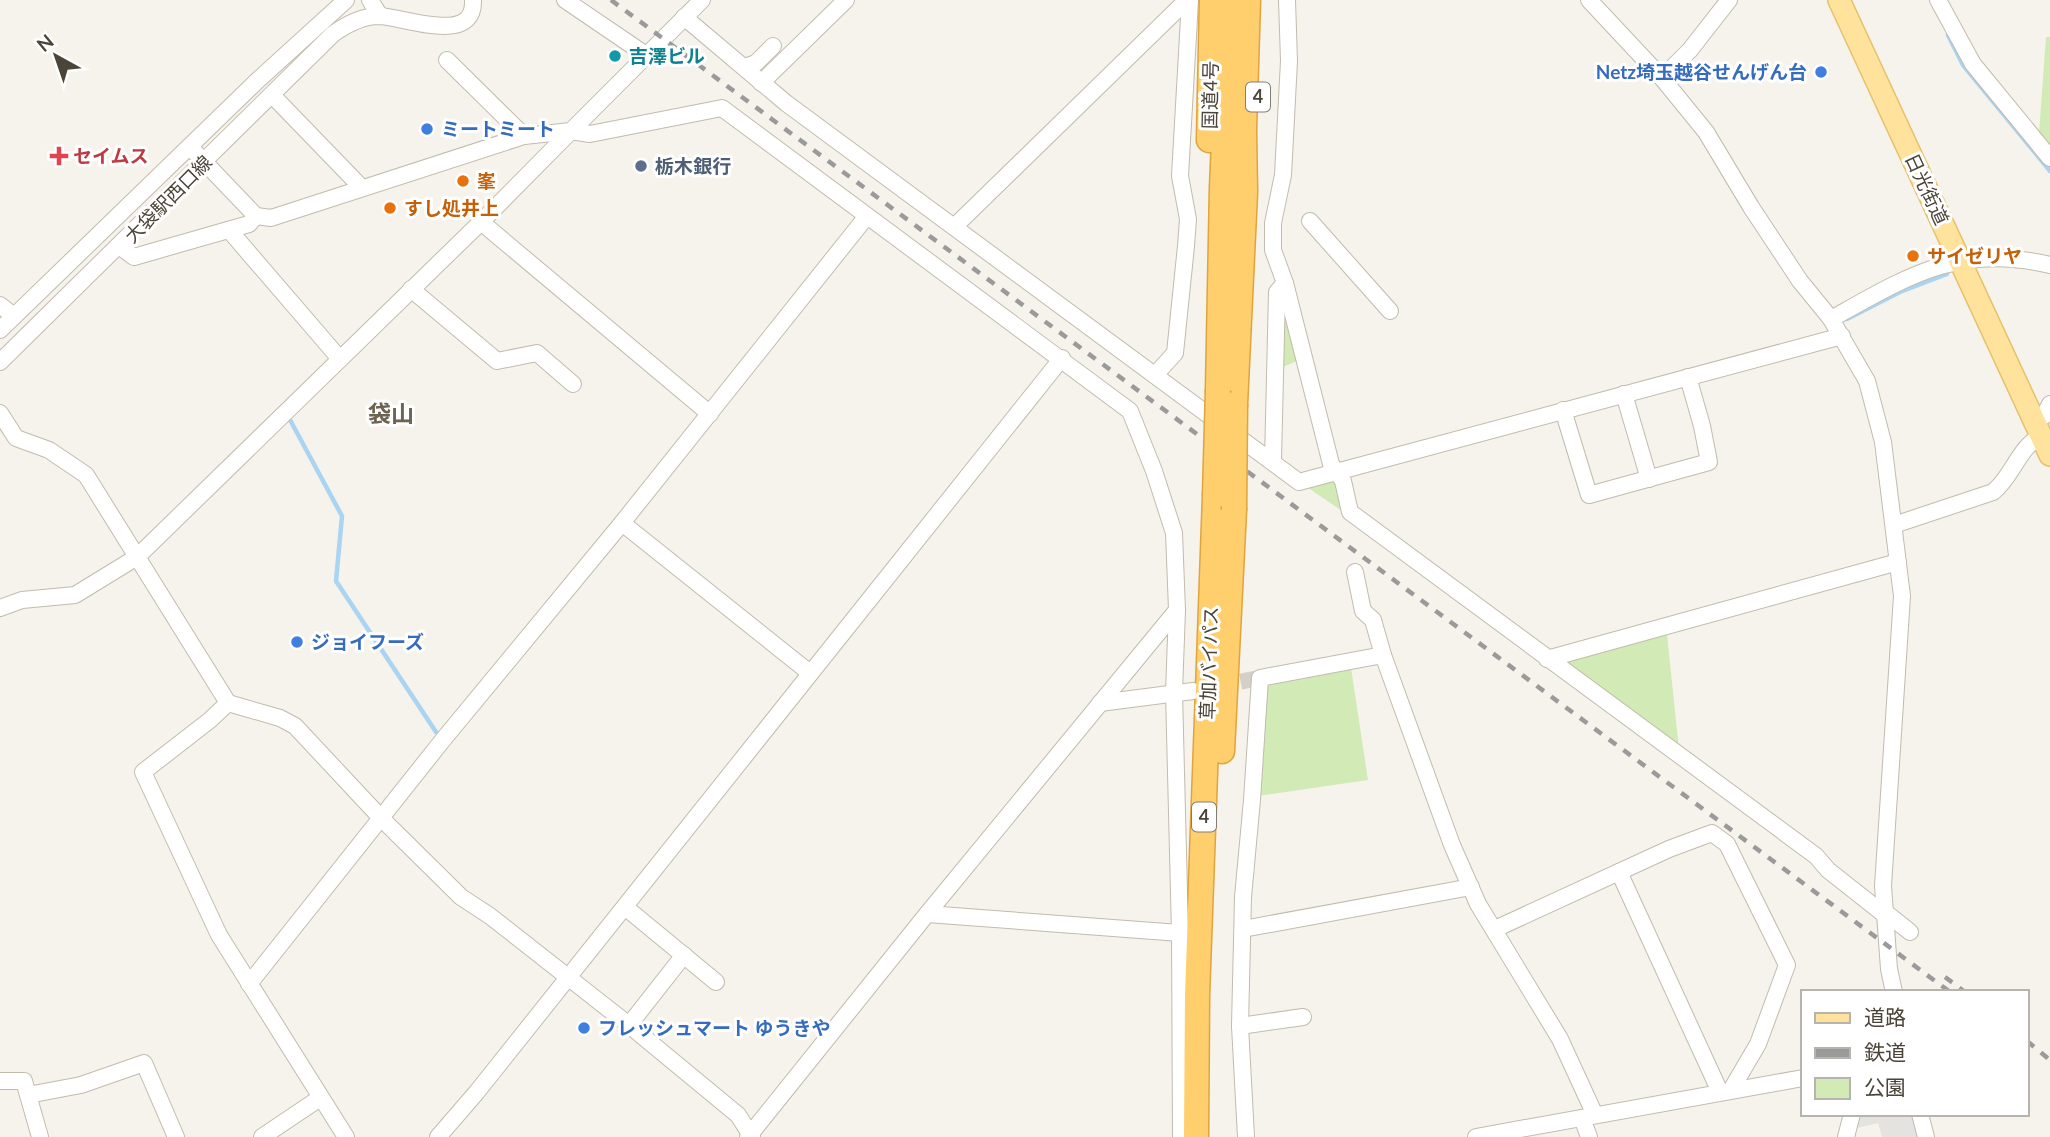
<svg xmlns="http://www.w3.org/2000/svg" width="2050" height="1137" viewBox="0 0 2050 1137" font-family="Lato,'Noto Sans JP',sans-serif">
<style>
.green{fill:#d2eab5}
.parking{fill:#e5e3e0}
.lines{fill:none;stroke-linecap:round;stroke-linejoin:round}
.stream{stroke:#a9d4f2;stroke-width:4.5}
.minor-tunnel{stroke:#d4d0c8;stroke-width:16;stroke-dasharray:16 8;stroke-linecap:butt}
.minor-casing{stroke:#c2bbae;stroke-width:18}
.major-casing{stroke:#e6c16a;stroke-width:24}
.highway-casing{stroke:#e0a43c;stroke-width:27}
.minor{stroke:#fff;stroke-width:16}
.major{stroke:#ffe39c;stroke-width:21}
.highway{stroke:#ffcf6e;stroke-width:24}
.rail{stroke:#9a9a9a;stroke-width:4.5;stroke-dasharray:9 9;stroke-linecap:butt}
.highway-bridge-casing{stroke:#e0a43c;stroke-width:27;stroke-linecap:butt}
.highway-bridge{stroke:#ffcf6e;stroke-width:24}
.culture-dot{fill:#0f9aa8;stroke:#fff;stroke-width:2.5}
.shop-dot{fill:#3f7fe0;stroke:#fff;stroke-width:2.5}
.health-dot{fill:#e0444e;stroke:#fff;stroke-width:2.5}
.service-dot{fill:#5c6f8a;stroke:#fff;stroke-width:2.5}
.food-dot{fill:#e8710a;stroke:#fff;stroke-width:2.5}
.labels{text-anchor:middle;stroke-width:6;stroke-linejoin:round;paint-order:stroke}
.shield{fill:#fff;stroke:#817c74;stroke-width:2}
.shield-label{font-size:18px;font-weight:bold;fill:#4b4439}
.culture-label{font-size:19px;font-weight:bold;fill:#0d838f;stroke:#fff;text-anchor:start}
.shop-label{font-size:19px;font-weight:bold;fill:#366cbe;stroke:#fff;text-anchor:start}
.street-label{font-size:19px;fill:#4b4439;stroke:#fff}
.health-label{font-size:19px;font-weight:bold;fill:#be3a42;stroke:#fff;text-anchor:start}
.service-label{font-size:19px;font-weight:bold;fill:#4e5e75;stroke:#fff;text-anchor:start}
.food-label{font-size:19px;font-weight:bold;fill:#c56008;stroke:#fff;text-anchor:start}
.quarter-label{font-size:23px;font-weight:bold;fill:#6e6250;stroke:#fff}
</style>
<rect width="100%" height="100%" fill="#f6f3ec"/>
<!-- green -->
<g class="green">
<path d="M2046,37H2050V147L2039,133Z"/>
<path d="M1279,292L1302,359L1278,369Z"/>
<path d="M1332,475L1340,482L1345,513L1301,483Z"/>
<path d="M1667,634L1679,750L1560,663Z"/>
<path d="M1351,668L1368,780L1258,796L1266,684Z"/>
</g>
<!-- parking -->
<path class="parking" d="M1860,1114H1914L1919,1137H1882L1878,1123L1857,1128Z"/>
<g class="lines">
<!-- stream -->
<g class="stream">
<path d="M1948,35L1963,65L2050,171"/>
<path d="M1847,319L1900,292L1947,274"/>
<path d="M289,418L342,516L336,581L436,732"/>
</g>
<!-- minor-tunnel -->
<path class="minor-tunnel" d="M1217,686L1260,678"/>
<!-- minor casing -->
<g class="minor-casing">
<g id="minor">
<path d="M370,0L380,16"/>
<path d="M565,0L646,55"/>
<path d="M1287,0L1289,61L1283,175L1273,223V250L1285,283L1331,464L1343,481L1350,512L1816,856L1828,870L1885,915"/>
<path d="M1589,0L1662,78L1706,132L1751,207L1800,281L1831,319L1867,381L1883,442L1902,596L1883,886L1889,969L1894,992"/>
<path d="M1938,0L1973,64L2050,158"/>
<path d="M684,17L786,103L1299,482L1842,336"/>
<path d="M447,60L524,136"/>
<path d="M745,67L756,63L773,46"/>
<path d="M1662,78L1690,50L1729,0"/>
<path d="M761,83L846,0"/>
<path d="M272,95L362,188"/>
<path d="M190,147L256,216L271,218L524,136L571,131L702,0"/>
<path d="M1310,221L1390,311"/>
<path d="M481,222L710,414"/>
<path d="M955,226L1187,0"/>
<path d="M229,230L340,359"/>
<path d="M119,246L134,257L249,224L256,216"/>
<path d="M411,289L497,361L537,353L573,384"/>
<path d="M0,305L14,316"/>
<path d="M1831,319C1908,276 1959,243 2050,265"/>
<path d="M0,330L258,80L346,0"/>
<path d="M0,362L333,34C347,24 362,16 379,16C405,17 475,46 473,0"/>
<path d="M1155,375L1175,353L1186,246L1188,219L1180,176L1190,0"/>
<path d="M1624,394L1649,479"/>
<path d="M1563,410L1589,495L1709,462L1702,426L1688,377"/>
<path d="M0,413L16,438L49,450L86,475L228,703L280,718L295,726L382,819L461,897L490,916L629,1025L738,1115L752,1137"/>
<path d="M2034,420L2044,416L2050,404"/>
<path d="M1273,460L1277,292L1285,283"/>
<path d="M622,523L810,673"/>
<path d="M1894,525L1993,492C2013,476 2018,448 2041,436"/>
<path d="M1355,572L1363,611L1373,620L1383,655"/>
<path d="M0,608L22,600L75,595L137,557L481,222L571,131L590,134L722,108L1130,411L1154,471L1174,533L1177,610L927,914L748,1137"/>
<path d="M1177,610L1174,692L1180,933L1181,1137"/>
<path d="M1547,659L1898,562"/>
<path d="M228,703L210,720L143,772L219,935L346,1137"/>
<path d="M1100,703L1193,691"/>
<path d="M1619,872L1720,1092"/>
<path d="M625,907L716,982"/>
<path d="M1885,912L1910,932"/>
<path d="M927,914L1180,933"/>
<path d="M1243,929L1471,887"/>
<path d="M1495,929L1669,849L1712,833L1727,844L1787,965L1758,1044L1731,1090"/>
<path d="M249,984L442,741L622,523L867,216"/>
<path d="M629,1025L684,955"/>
<path d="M1240,1026L1303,1017"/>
<path d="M0,1081H24L40,1137"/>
<path d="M28,1095L81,1085L144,1063L176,1137"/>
<path d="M1920,1114L1926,1137"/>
<path d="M1582,1118L1589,1137"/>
<path d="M262,1137L320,1098"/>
<path d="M438,1137L476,1093L1062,358"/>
<path d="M1246,1137L1240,1026L1243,897L1252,800L1260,678L1383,655L1452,845L1478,904L1560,1039L1595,1115"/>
<path d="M1476,1137L1803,1078"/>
<path d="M1846,1137L1852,1114"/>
</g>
</g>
<!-- major casing -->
<g class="major-casing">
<path id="major" d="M1839,0L2050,455"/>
</g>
<!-- highway casing -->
<g class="highway-casing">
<g id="highway">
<path d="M1209,140L1212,0"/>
<path d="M1218,390L1222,188L1230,0"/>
<path d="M1235,404L1245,192L1244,129L1248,0"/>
<path d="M1222,751L1234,510"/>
<path d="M1196,1137L1197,995L1215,496"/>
</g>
</g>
<!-- minor -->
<use href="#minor" class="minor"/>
<!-- major -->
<use href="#major" class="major"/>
<!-- highway -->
<use href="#highway" class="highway"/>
<!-- rail -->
<g class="rail">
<path d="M611,0L1950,992"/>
<path d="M1945,977L1965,992"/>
<path d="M2027,1041L2050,1060"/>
</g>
<!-- highway-bridge casing -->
<g class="highway-bridge-casing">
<g id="highway-bridge">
<path d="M1215,496L1218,390"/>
<path d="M1234,510L1235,404"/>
</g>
</g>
<!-- highway-bridge -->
<use href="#highway-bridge" class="highway-bridge"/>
</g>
<!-- markers -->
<circle class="culture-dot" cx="615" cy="56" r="7"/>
<g class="shop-dot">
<circle cx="1821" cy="72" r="7"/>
<circle cx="427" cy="129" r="7"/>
<circle cx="297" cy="642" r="7"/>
<circle cx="584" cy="1028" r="7"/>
</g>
<path class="health-dot" d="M55.5 145.5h7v7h7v7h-7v7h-7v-7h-7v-7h7z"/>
<circle class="service-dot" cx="641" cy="166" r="7"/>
<g class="food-dot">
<circle cx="463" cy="181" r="7"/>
<circle cx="390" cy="208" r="7"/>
<circle cx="1913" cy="256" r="7"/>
</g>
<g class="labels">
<!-- shield labels -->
<g class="shield">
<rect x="1246" y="82.5" width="24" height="29" rx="5"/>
<rect x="1192" y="802.5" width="24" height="29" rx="5"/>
</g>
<g class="shield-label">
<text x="1258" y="103">4</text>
<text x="1204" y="823">4</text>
</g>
<!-- culture labels -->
<g class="culture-label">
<text x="629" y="63">吉澤ビル</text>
</g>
<!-- shop labels -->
<g class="shop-label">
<text x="1807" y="79" text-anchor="end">Netz埼玉越谷せんげん台</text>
<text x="441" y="136">ミートミート</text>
<text x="311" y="649">ジョイフーズ</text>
<text x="598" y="1035">フレッシュマート ゆうきや</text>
</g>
<!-- street labels -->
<g class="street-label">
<text transform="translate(1210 95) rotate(-89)" y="7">国道4号</text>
<text transform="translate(1927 189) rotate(65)" y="7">日光街道</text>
<text transform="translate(168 199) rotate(-45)" y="7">大袋駅西口線</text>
<text transform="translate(1209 663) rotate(-88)" y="7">草加バイパス</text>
</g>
<!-- health labels -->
<g class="health-label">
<text x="73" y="163">セイムス</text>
</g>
<!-- service labels -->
<g class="service-label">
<text x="655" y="173">栃木銀行</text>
</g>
<!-- food labels -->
<g class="food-label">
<text x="477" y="188">峯</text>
<text x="404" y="215">すし処井上</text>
<text x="1927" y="263">サイゼリヤ</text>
</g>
<!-- quarter labels -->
<g class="quarter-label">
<text x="391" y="422">袋山</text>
</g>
</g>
<!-- legend -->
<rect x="1801" y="990" width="228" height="126" fill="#ffffff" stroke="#b7b4b0" stroke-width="2"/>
<rect x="1815" y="1013" width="35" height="10" fill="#ffe39c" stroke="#b7b4b0" stroke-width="2"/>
<text x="1864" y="1025" font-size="21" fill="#4b4439">道路</text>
<rect x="1815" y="1048" width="35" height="10" fill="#9a9a9a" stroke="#b7b4b0" stroke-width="2"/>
<text x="1864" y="1060" font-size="21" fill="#4b4439">鉄道</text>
<rect x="1815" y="1078" width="35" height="21" fill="#d2eab5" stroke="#b7b4b0" stroke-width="2"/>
<text x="1864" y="1095" font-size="21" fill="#4b4439">公園</text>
<!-- north arrow -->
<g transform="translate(56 56) rotate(320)" stroke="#ffffff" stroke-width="5" paint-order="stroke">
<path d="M0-5L12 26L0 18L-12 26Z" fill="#4b4439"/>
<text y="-10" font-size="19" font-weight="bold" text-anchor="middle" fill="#4b4439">N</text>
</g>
</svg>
